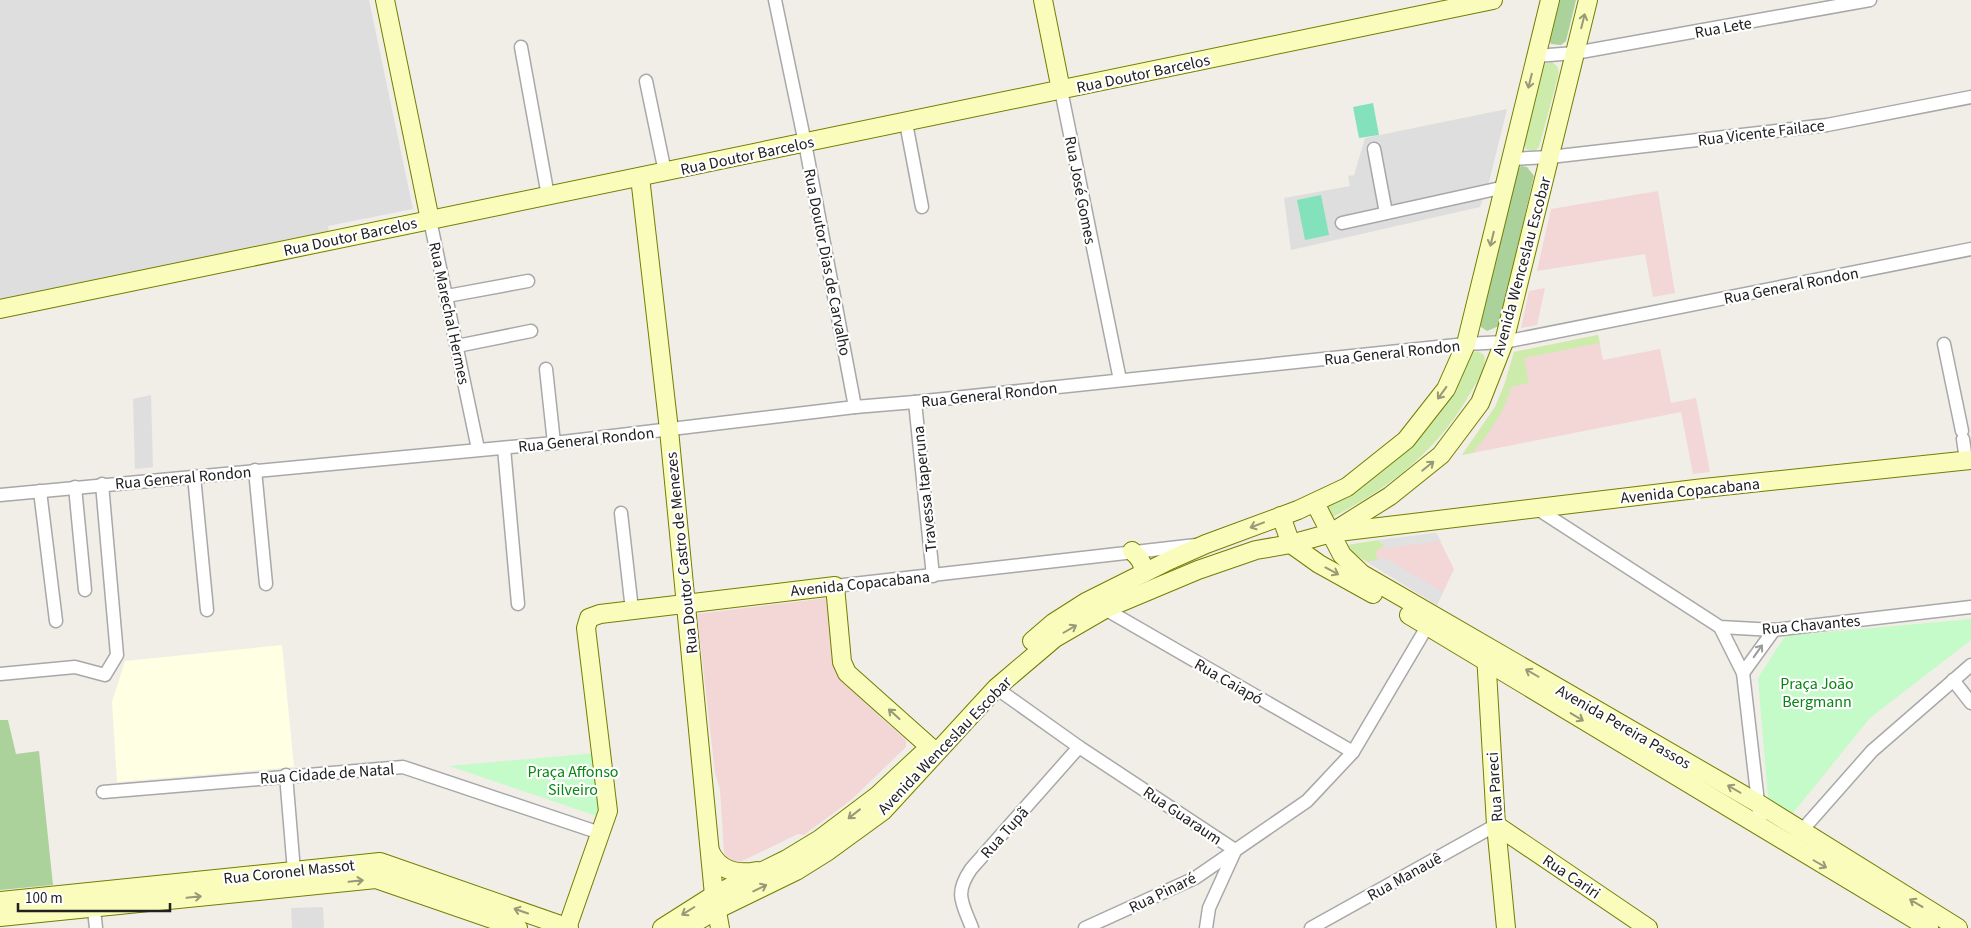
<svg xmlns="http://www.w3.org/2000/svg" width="1971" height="928" viewBox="0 0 1971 928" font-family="'Source Sans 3',sans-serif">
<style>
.residential{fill:#dfdede}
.commercial{fill:#f2d7d6}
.education{fill:#ffffe3}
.grass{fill:#cdecac}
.forest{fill:#acd29b}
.park{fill:#c4fbc8}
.pitch{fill:#83e2bc}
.parking{fill:#e1e1e1}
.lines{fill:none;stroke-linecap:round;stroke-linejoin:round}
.street-casing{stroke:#a8a8a8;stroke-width:15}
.secondary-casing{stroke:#737e01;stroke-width:20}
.street{stroke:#fff;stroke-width:12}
.secondary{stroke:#fafcbb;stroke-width:18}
.oneway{stroke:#989976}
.oneway2{stroke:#9b9b9b}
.labels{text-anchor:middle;stroke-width:4.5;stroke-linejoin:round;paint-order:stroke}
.street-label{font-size:16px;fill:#212121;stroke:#fff}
.park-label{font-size:16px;fill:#088611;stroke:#fff}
</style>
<rect width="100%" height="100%" fill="#f1eee7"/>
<!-- residential -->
<g class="residential">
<path d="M0,0H369L413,209L328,226L329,234L0,301Z"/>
<path d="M1507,109L1489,182L1480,207L1291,250L1284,198L1350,186L1348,176L1354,175L1365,138Z"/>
<path d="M151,395L153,467L135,469L133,399Z"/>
<path d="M323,907L324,928H292L291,908Z"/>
</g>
<!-- commercial -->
<g class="commercial">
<path d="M1658,191L1675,293L1653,297L1645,254L1537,271L1551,209Z"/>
<path d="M1545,288L1537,325L1521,328L1529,291Z"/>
<path d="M1598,335L1603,360L1660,349L1671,403L1696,398L1710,472L1693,474L1681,412L1462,455L1495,407L1505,383L1514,352Z"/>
<path d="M1436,533L1454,569L1437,605L1349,551L1348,545Z"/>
<path d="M827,598L833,665L839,676L873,706L880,717L906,740V747L851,800L804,835L798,834L740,862L731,860L724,853L720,789L715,773L697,614Z"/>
</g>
<!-- education -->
<path class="education" d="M282,645L294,767L117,782L112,702L125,661Z"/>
<!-- grass -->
<g class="grass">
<path d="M1552,62L1557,66L1559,73L1539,147L1535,151L1526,149L1523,144L1543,64Z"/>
<path d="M1598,335L1600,343L1524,358L1529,383L1511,387C1505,413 1489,432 1473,453L1462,455L1495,407L1505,383L1514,352Z"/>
<path d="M1478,351L1484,355C1487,366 1478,380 1472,390C1439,450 1390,488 1329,519L1322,507L1350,493L1471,353Z"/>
<path d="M1378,540L1384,546L1376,551L1377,560L1368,562L1349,551L1348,545Z"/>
</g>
<!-- forest -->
<g class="forest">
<path d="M1556,0H1576L1566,41L1561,45L1551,44L1548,37Z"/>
<path d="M1521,166L1527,167L1534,176L1499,326L1487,331L1481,327L1479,320L1515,171Z"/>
<path d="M0,720H8L16,754L39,751L53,885L0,890Z"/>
</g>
<!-- park -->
<g class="park">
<path d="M1971,619V640L1870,718L1793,813L1768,798L1758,678L1785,636Z"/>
<path d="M596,753L600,817L449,766Z"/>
</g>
<!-- pitch -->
<g class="pitch">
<path d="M1373,103L1379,135L1359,138L1353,107Z"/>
<path d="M1321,195L1329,235L1305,240L1297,200Z"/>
</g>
<!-- parking -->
<g class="parking">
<path d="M1436,533L1441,541L1387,548L1378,540Z"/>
<path d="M1385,558L1443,592L1437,605L1368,562Z"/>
</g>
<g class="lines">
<!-- street casing -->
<g class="street-casing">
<g id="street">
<path d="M775,0L805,143L855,407"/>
<path d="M521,47L548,196"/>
<path d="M1536,56L1575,53L1870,0"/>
<path d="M646,81L665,172"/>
<path d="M1061,90L1120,380"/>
<path d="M906,123L922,207"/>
<path d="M1374,149L1386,213"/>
<path d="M1511,159L1550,157L1827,125L1971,97"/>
<path d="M430,220L478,449"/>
<path d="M1342,223L1505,187"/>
<path d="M447,296L528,281"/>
<path d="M1944,344L1962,431"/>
<path d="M457,346L531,331"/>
<path d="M546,369L554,443"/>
<path d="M915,402L933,576"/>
<path d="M1963,439L1966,460"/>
<path d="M504,448L518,604"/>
<path d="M255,470L266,584"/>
<path d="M194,476L207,610"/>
<path d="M75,487L85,590"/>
<path d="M40,491L56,621"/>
<path d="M0,495L554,443L855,407L915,402L1466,344L1504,342L1971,249"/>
<path d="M1536,508L1720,627L1774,630L1971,607"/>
<path d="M621,513L632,610"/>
<path d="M835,586L1196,545"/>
<path d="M1105,609L1353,752"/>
<path d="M1720,627L1743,673L1761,828"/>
<path d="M1743,673L1774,630"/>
<path d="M0,674L75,667L105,675L117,655L102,484"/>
<path d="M1953,680L1971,703"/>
<path d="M996,688L1079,747L1235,850"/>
<path d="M286,775L294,871"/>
<path d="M103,792L403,767L600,833"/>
<path d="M1797,836L1872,751L1971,665"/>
<path d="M93,901L96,928"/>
<path d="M972,928C962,902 954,894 971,869L1079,747"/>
<path d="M1085,928L1195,878L1307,801L1353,752L1431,620"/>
<path d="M1206,928L1209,908L1235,851"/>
<path d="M1311,928L1496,825"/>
</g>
</g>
<!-- secondary casing -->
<g class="secondary-casing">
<g id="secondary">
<path d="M385,0L430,220"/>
<path d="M1043,0L1061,90"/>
<path d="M640,177L669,430L714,895L720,928"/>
<path d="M0,309L1493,0"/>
<path d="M1315,503L1342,555L1362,574L1759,804L1958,928"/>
<path d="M1281,516L1291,544L1319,564L1373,594"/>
<path d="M1338,532L1704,488L1971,460"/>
<path d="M1132,551C1140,558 1143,563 1144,573"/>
<path d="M1409,615L1929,928"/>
<path d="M1032,641L1053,623L1086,602L1170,560L1206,544L1298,510L1347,487L1406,440L1446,389L1466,344L1550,0"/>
<path d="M1486,654L1496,825L1506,928"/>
<path d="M1496,825L1648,928"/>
<path d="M710,851C719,871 737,875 757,871"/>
<path d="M0,901L380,862L569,928"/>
<path d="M0,917L376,879L518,928"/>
<path d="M567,928L608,811L586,628L589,618L600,614L835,586L842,662L847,673L930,747"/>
<path d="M662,928L714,895L787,859L820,839L877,796L922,754"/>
<path d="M686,928L716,910L796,871L828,851L883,811L996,688L1055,638L1105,609L1198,570L1256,550L1291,544L1331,533L1390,496L1441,455L1480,403L1504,342L1588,0"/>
</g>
</g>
<!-- street -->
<use href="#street" class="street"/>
<!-- secondary -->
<use href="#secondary" class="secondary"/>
</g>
<!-- one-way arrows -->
<defs><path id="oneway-shaft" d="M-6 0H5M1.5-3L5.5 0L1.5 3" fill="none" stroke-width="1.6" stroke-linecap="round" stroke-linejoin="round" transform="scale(1.25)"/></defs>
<g class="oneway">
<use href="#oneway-shaft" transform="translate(1583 21) rotate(-76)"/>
<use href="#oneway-shaft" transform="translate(1530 81) rotate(104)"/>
<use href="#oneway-shaft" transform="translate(1492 239) rotate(104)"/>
<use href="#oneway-shaft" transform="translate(1442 393) rotate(126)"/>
<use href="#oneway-shaft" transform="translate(1428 466) rotate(-39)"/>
<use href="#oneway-shaft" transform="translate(1257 525) rotate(159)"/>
<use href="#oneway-shaft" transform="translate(1332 571) rotate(28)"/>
<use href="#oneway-shaft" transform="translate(1070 629) rotate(-30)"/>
<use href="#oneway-shaft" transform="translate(1532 673) rotate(-150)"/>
<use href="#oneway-shaft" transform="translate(894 714) rotate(-138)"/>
<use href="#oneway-shaft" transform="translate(1577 717) rotate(31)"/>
<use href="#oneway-shaft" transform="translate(1734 789) rotate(-150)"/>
<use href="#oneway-shaft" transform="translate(854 814) rotate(142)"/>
<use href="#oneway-shaft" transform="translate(1820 864) rotate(30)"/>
<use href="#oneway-shaft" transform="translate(356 881) rotate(-6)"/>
<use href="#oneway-shaft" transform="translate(760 888) rotate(-26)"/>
<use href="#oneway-shaft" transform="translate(194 897) rotate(-6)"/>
<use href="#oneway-shaft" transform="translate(1916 903) rotate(-149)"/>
<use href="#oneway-shaft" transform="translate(521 911) rotate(-161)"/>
<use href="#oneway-shaft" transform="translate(688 911) rotate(148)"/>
</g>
<use class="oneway2" href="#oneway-shaft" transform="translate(1758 651) rotate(-55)"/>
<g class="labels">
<!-- street labels -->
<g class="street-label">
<text transform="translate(1723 27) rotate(-10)" y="6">Rua Lete</text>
<text transform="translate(1143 73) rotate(-12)" y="6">Rua Doutor Barcelos</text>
<text transform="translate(1761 132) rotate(-7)" y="6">Rua Vicente Failace</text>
<text transform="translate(747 155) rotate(-12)" y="6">Rua Doutor Barcelos</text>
<text transform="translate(1081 190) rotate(79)" y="6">Rua José Gomes</text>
<text transform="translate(350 236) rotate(-12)" y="6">Rua Doutor Barcelos</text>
<text transform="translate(828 262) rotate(79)" y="6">Rua Doutor Dias de Carvalho</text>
<text transform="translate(1521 266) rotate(-75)" y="6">Avenida Wenceslau Escobar</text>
<text transform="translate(1791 285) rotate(-11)" y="6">Rua General Rondon</text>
<text transform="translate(450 313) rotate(78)" y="6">Rua Marechal Hermes</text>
<text transform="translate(1392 352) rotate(-6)" y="6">Rua General Rondon</text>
<text transform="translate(989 394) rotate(-6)" y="6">Rua General Rondon</text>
<text transform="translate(586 439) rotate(-6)" y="6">Rua General Rondon</text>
<text transform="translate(183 477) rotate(-5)" y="6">Rua General Rondon</text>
<text transform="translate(924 489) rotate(-96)" y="6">Travessa Itaperuna</text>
<text transform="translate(1690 490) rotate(-6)" y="6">Avenida Copacabana</text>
<text transform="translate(681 553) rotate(-96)" y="6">Rua Doutor Castro de Menezes</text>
<text transform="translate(860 583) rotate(-6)" y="6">Avenida Copacabana</text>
<text transform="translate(1811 624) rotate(-5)" y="6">Rua Chavantes</text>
<text transform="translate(1229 681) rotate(30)" y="6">Rua Caiapó</text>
<text transform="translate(1624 726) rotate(30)" y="6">Avenida Pereira Passos</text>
<text transform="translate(944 745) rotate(-46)" y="6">Avenida Wenceslau Escobar</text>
<text transform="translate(327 773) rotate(-4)" y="6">Rua Cidade de Natal</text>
<text transform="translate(1494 787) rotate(-94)" y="6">Rua Pareci</text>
<text transform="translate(1183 815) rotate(34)" y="6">Rua Guaraum</text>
<text transform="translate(1004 832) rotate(-48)" y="6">Rua Tupã</text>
<text transform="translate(289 871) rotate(-6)" y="6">Rua Coronel Massot</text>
<text transform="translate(1404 876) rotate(-29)" y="6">Rua Manauê</text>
<text transform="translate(1572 876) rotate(34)" y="6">Rua Cariri</text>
<text transform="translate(1162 892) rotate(-26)" y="6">Rua Pinaré</text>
</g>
<!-- park labels -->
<g class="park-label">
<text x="1817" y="689">Praça João<tspan x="1817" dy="18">Bergmann</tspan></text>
<text x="573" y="777">Praça Affonso<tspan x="573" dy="18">Silveiro</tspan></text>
</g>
</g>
<!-- scale -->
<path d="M18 903v8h152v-8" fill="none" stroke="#212121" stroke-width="2.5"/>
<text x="25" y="903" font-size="15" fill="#212121" stroke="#ffffff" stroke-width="4" paint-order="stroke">100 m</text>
</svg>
